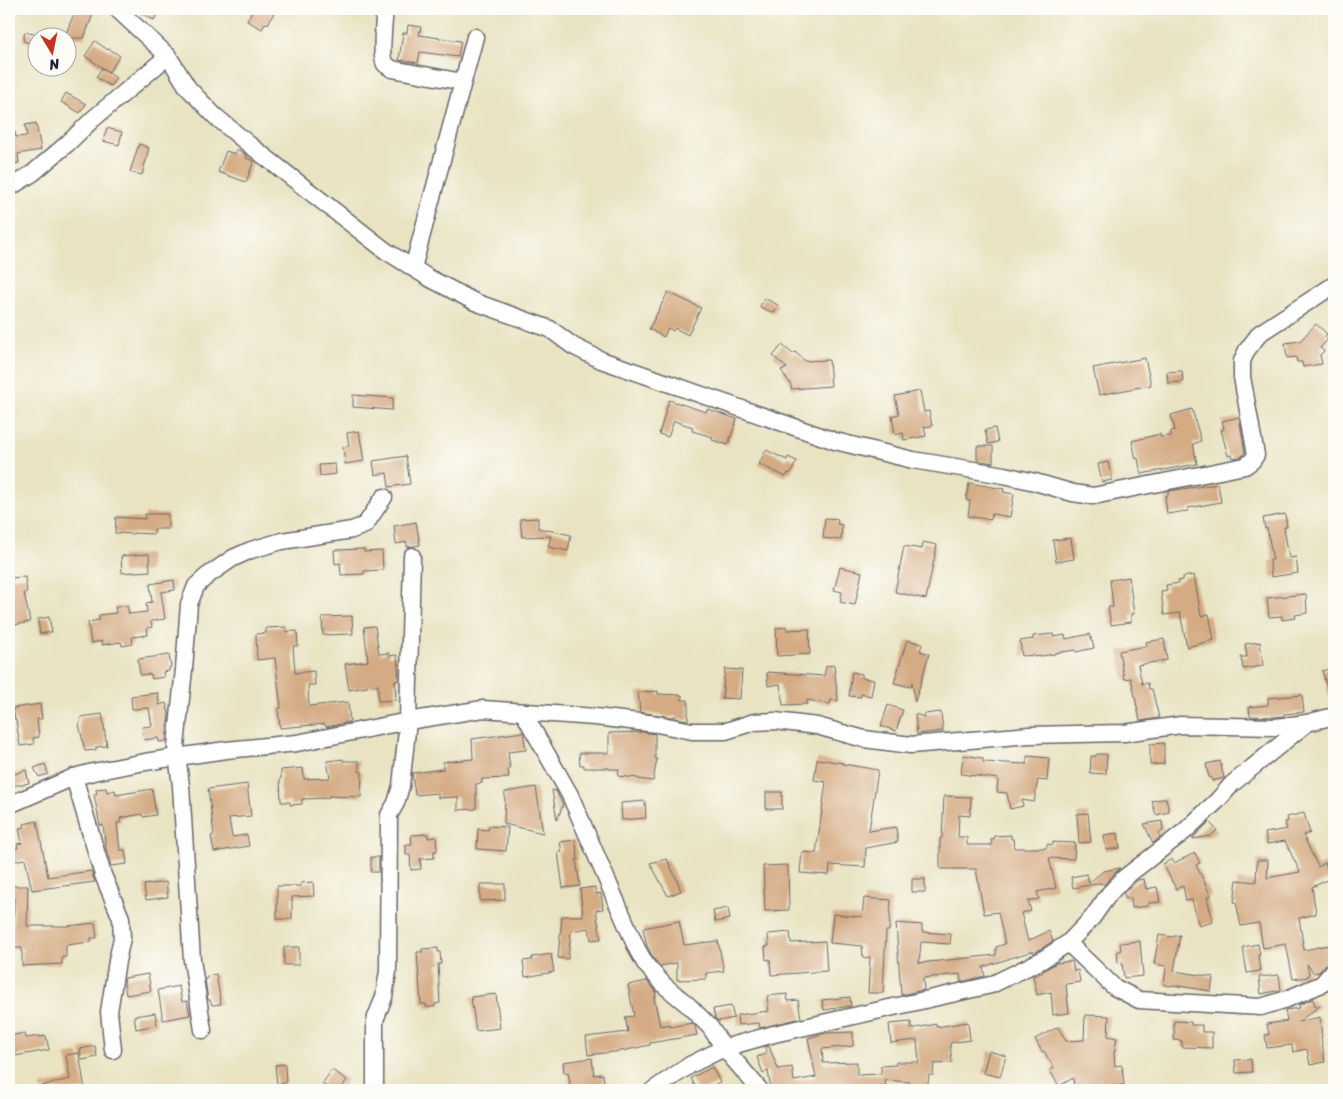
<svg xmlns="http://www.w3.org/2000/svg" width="1343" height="1099" viewBox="0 0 1343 1099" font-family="Sriracha,sans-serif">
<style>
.building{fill:#d4ab83}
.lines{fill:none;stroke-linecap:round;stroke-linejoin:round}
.minor-casing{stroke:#68666a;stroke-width:19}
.minor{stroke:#fff;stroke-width:16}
</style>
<rect width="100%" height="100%" fill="#fdfcf7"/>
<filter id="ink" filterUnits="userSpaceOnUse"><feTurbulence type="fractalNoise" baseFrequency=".02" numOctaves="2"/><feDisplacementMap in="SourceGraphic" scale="10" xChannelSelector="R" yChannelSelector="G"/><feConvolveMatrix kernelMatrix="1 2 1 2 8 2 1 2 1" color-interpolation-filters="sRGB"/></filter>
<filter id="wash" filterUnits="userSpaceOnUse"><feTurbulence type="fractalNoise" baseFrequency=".0096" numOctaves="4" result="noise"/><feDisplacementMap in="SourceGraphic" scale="20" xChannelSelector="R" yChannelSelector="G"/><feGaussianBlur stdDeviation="1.12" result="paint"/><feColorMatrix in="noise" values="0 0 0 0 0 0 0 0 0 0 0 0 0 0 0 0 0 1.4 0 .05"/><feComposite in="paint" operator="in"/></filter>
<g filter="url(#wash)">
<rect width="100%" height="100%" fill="#e9e3c2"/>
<g id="blocks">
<!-- building -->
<g class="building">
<path d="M76,9H95L84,38H64Z"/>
<path d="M132,9H160L154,20Z"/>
<path d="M253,9H276L268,24L265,23L262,29L247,21Z"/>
<path d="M408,25L421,27L419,35L461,41L458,57L420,52L418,63L399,60L403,33H407Z"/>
<path d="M25,32L38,35V45L23,41Z"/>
<path d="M95,41L108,50L109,49L120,56L109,72L85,56Z"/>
<path d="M102,68L116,78L110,86L96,77Z"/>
<path d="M66,93L86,104L80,113L61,102Z"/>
<path d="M36,123L41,150L18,154L19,163L9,164V133L15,132L16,137L27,136L25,125Z"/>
<path d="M107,128L122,132L119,145L103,141Z"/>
<path d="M139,144L149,148L142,175L130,172Z"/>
<path d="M237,149L247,156L246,158L254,161L246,182L218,172L226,151L235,154Z"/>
<path d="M668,292L701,308L688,335L675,328L673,331L668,328L664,337L649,329Z"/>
<path d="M764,298L778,305L774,313L760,307Z"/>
<path d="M1316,324L1327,334L1325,336L1328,339L1320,348L1324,351L1320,355L1322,364L1303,367L1302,362H1297L1296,357L1287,358L1285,343L1300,341Z"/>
<path d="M782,345L793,354L795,352L805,361L829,360L831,386L791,389V385L781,370L787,368L773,356Z"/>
<path d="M1145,358L1151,385L1099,395L1093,368Z"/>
<path d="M1182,371L1183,382L1168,383L1167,372Z"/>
<path d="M920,391L924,412L929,411L932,426L924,427L926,436L904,440L903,433L895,435L892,416L899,414L895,396Z"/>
<path d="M353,395L393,398L392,410L353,407Z"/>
<path d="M669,400L706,412L707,409L737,419L728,445L712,440L713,437L692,431L693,427L674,421L668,437L659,434Z"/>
<path d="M1192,409L1201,441L1193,444L1197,464L1141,474L1138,458L1136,459L1132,441L1160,434V437L1171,436V431L1175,430L1171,415Z"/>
<path d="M1239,417L1245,453L1241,457L1232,458L1231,455L1228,456L1221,430L1224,429L1222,421Z"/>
<path d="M995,428L998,442L988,444L985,430Z"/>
<path d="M359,431L364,461L345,464L343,447L349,446L347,433Z"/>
<path d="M977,446H993V463L977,460Z"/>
<path d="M766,450L787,460L788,457L797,461L790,474L788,473L786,477L759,464Z"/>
<path d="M406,456L410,484L389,487L387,473L375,475L373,461Z"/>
<path d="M1108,462L1112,480L1102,482L1098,464Z"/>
<path d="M335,464L336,474L320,476L319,465Z"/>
<path d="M969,483L1004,489L1003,492L1014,494L1010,517L992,514L991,520L968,516L970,501L966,500Z"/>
<path d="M1218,484L1221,502L1188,508V511L1167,514L1165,496H1168V491Z"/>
<path d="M145,514H168V529H154V534L133,533V534L115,533L116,517L145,519Z"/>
<path d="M1285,514L1287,527H1284L1289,558L1296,557L1298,573L1271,577L1270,560H1273L1267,528L1265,529L1263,518Z"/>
<path d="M538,518V528L571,535L568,551L548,547L551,536L522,537L520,519Z"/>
<path d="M825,518L838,519L837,524L842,525L841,540L823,538Z"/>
<path d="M416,522L420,545L407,547V542L396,544L394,526Z"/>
<path d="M1071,538L1074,559L1056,562L1053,540Z"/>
<path d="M923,542L937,545L926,599L895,592L904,546L922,549Z"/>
<path d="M364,549V552L382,551L383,570L364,571V574L341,575L340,563L335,564L334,550Z"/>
<path d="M149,554L150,571L122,573L121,556Z"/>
<path d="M840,567L862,572L855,605L840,602L842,592L834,590Z"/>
<path d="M1194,575L1201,616L1209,614L1214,640L1187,647L1180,613L1164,615L1161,592L1167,591L1166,585L1179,583L1178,581L1183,580V577Z"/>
<path d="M25,577L27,592L24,593L30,622L13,625L9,607V578Z"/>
<path d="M1129,577L1134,614H1131V622L1111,625L1108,607H1113L1110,580Z"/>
<path d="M174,580L175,590L161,592L165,619L151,621L152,627L147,628L148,635L132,637L133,644L122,646L121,642L102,645V641L91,643L88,622L99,620V615L116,613L115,607L127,606L129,614L147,612L146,603L152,602L150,584Z"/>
<path d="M1306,594L1307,613L1295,615L1296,618L1282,620V616L1269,617L1267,598Z"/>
<path d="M352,616L353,634L323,635L322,617Z"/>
<path d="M49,617L52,632L40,634L38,619Z"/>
<path d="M375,626L379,654L389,653V656L397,655L399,680L395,681L396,700L378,701V685L349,690L345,664L368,661L364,627Z"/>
<path d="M286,627V632L297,631L298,646H293L295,673L314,671L315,685H308L309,706L348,702L350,722L326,727L325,724L280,728L278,709L281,708L275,658L257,660L256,634L266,633V628Z"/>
<path d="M787,627V630L809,629L810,654L777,656L776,628Z"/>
<path d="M1053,634L1054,637L1065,635L1066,639L1090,634L1094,648L1076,652V650L1055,653V654L1034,657V655L1022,656L1020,641L1033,639V636Z"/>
<path d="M1164,639L1167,660L1138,665L1142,684L1148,683L1149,689H1152L1159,718L1140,721L1131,678L1124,679L1119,651L1147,646L1146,642Z"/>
<path d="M907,640L922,644L920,651L929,654L915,702L912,682L911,687L894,683Z"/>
<path d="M1260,642L1263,666L1243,669L1241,657H1247L1245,644Z"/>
<path d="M169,655L171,667L169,668V671L163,672L164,677L152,679L151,674L140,675L138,659Z"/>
<path d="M834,665L838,701L831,700L830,704L807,700V704L783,705L780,684L768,686L767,672L824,676L826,666Z"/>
<path d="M1334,667V704H1332L1322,671Z"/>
<path d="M725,669L742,670L740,699L722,698Z"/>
<path d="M852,672L862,674V678L874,680L871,696L861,694V697L849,696Z"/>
<path d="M647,691V692L658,691V694L682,695V700H688V720L676,718V716L671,717L640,712L638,692Z"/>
<path d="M158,693L159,705L166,703L169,714L166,741L159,742L158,738L144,740L142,727L152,726L149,708L132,709L131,696Z"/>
<path d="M1302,695L1304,712L1284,714V716L1275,717L1250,716L1249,707L1268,705V698Z"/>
<path d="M40,704L42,719H37L39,737L33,738L34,744L20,746L16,720H15L13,708Z"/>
<path d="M888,705L903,710L896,731L881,726Z"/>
<path d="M941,712L943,731L917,734L915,714L924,717V714Z"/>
<path d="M102,714L107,746L96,747V750L85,751L79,724L80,723V721L81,720V717Z"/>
<path d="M523,732L526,750L508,752L510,769H508L509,778L482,779V783L476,784V809L458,810V797L438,798V793L415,795L412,773L443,769V762L473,759L472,739Z"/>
<path d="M643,732L655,734V759H657L653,781L638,779V778L618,776L619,769H609V768H584V765H580L579,753H609V733Z"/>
<path d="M1164,743V764L1150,765V744Z"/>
<path d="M1097,754H1107L1106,774L1090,773L1091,756H1096Z"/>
<path d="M963,755L983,758V762L1027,764V756L1049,758L1047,781L1038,780L1034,802L1022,800L1023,806L1010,809L1007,793L997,792L998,779L961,774Z"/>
<path d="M343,759V761H359V771L362,772L361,797L328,796V798L304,799H302V804L290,805V802H281L280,779H281V770L303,768L304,779L330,778L327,761Z"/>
<path d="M817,759L843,763V764L878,770L869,831L896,827L898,842L866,848L865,867L830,865L829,875L800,873L802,852L816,853L826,782L814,780Z"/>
<path d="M1220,761L1224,778L1212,781L1211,777L1209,778L1206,764Z"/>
<path d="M45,764L48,774L39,777L34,768Z"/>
<path d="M26,770L29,783L24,784V785H9V776Z"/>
<path d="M247,784L251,816L229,818L232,837L247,835L249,846L214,852L211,836L214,835L208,789Z"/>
<path d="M536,787L543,833L504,824L505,792Z"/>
<path d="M106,788L107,792L115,790L116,795L152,789L156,815L143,817L142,814L120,818L121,822L117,823L120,850H125L127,864L111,866L106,848L103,825L100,826L94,794H97L96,789Z"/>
<path d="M552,790L556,791L563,805L557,820Z"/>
<rect x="766" y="792" width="16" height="17"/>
<path d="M944,796L971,797L970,816L959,815L958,837H967V845H992L991,839H994V836L1011,835V839H1013L1014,848H1047V844L1053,845V842L1075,843L1074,859L1049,858L1056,888L1037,892L1039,899L1028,901L1031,911L1021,913L1028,941L1049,931L1053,941L1034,953L1033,951L983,967L985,976L961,982L960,974L923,978L924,990L901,995L896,923L922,925V932L951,934L950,944L921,942L919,963L996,955V947L1005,944L998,912L984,914L976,869H940V838H942Z"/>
<path d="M1166,798L1169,812L1156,815L1152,801Z"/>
<path d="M645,801L646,818L622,820L621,803Z"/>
<path d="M1088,813L1091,842L1079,843L1077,814Z"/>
<path d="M1304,813L1310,833L1303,835L1318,867L1325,863L1332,878L1312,887L1316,914L1299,918L1304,950L1334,944V960L1330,961L1327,963L1319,972L1314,973L1307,964L1309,974H1308V977L1293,979L1286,944L1263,948L1259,923L1241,926L1236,902H1234L1237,880L1256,882L1257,860H1268L1267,878L1300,872L1285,841L1267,844L1265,833L1287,829L1285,822L1288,821L1287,817Z"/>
<path d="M37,821L48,877L91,871L95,882L32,890L25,859L9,862V849L18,848L17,844L22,843L19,828L25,827L24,824Z"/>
<path d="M1162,821L1163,831L1159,832L1160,838L1153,843L1144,824Z"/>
<path d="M1209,822L1217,830L1211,836L1192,839Z"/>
<path d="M489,826L508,827L506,851L477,849L478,829L488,830Z"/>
<path d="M1118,833L1120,848L1106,850L1104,835Z"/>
<path d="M428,834V838L436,837L437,851H434V858L420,859L421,869L411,870L410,855H406V845H412L411,835Z"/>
<path d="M575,840L577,850L578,860H576L580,886L563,888L558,852H562L560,842Z"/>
<path d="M1195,853L1200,863L1196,865L1211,896L1207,897L1213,922L1199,926L1192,900L1186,901L1183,886L1176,889L1163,864L1172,859L1174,863Z"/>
<rect x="371" y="857" width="8" height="15"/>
<path d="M667,859L677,880L681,891L668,896L650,863Z"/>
<path d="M788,865L789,910L765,911L763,866Z"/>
<path d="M1120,868L1104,885L1101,883L1073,888L1071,877L1087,874L1089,883L1103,871Z"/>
<rect x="912" y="879" width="13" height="13"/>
<path d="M1144,879L1146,889L1157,887L1160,902L1148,903V906L1132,908L1131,898L1125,899L1124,892L1138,880Z"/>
<path d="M166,882L168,897L146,900L144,885Z"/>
<path d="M313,882L314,896L292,897V919H277V886H301V883Z"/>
<path d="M480,884H505V900L480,901Z"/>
<path d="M9,886H28L27,926H67L95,923L97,938H91V942L66,945V957H62V964L22,966V948H13L14,898H9Z"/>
<path d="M595,887L596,894L601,893L603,909L596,910L601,939L591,940L589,928L571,931L568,959L558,958L562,916H583L580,889Z"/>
<path d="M864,898L891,900L889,931H886L883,993H868L870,957L863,958L862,946L830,943L833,914L862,917Z"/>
<path d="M728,908L730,919L715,922L713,911Z"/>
<path d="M679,921L684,945L718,941L724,971L706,973V979L677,980V963L660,966L654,959L647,946L643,928Z"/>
<path d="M790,932L791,943L825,941L827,971L771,975L770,959L766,960L765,947L769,946L768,934Z"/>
<path d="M1159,935L1171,937L1180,935L1174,971L1213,977L1211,991L1172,985L1171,986L1164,985L1166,966L1154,964Z"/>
<path d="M1140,941L1143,976L1124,978L1122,962L1118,963L1117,951H1121L1120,943Z"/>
<path d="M1258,944L1260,955H1258L1260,971L1247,973L1243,947Z"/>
<rect x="284" y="947" width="15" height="18"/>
<path d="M438,948V952H440L441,964H438L440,1003L435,1004V1007H426V1004H421L417,952H422V949Z"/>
<path d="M551,954L554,972L525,977L523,961L532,960V957Z"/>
<path d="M1072,961L1074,971L1078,970L1080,982L1066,984L1069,1013L1053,1015L1051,992L1037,995L1033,976L1043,972V971L1056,963Z"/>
<path d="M148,974L151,991L126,995L124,983L125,978Z"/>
<path d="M216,974L221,1004L212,1005L210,1000H208L205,979H207V976Z"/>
<path d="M1279,975L1281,990L1261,994L1259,977Z"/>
<path d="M647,981L655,990L656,997L654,998L660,1026L670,1024V1027L692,1023L695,1026L697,1035L650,1043V1045L622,1051L588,1055L586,1037L628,1032L625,1017L634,1016L628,985Z"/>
<path d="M179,986L182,1002L187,1001L190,1015L163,1020L158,990Z"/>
<path d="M496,994L500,1028L476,1031L471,997Z"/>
<path d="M787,994L788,1001L798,1000L801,1018L760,1028L759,1023L738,1025L737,1015L769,1011L767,996Z"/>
<path d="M850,997L851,1006L824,1010L822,1000Z"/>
<path d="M1313,999L1315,1006L1321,1005L1298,1022L1320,1017L1322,1037L1321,1038L1325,1062L1310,1065L1307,1049L1293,1052L1292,1045L1267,1048L1265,1035H1269L1267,1024L1287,1021L1285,1010L1300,1008L1299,1005Z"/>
<path d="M731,1006L734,1018L718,1021L715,1018L713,1009Z"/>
<path d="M155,1013L157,1025L136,1029L134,1016Z"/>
<path d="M1085,1015L1109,1016L1108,1036L1117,1038L1114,1054L1115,1066L1122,1065L1124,1085L1087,1090H1074L1073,1078L1059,1086L1050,1071L1054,1068L1044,1051L1042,1052L1035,1039L1058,1027L1066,1041L1084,1040Z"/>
<path d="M1174,1021L1191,1022V1025H1202V1032H1212V1048L1182,1047V1041L1174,1040Z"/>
<path d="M911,1022V1029L936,1024V1027L968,1022L970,1040L950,1043L952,1063L934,1064L933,1075H929L927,1090H909L910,1082L885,1080L886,1090H838V1088L821,1090L820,1086L793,1090V1089L771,1090L768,1071L763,1073L757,1057L766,1054L765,1047L769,1046L778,1069L792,1067L794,1081L816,1077L808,1038L825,1033L853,1032V1046L822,1049L823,1063L857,1062V1075L881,1074V1066L896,1065V1062H919L917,1040L891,1043L889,1024Z"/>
<path d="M25,1033L26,1038L40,1036V1037L46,1036L49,1050L9,1057V1036Z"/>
<path d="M95,1046L97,1057L82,1060L80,1049Z"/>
<path d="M989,1051L1006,1056L1000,1077L983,1073Z"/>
<path d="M79,1053L85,1090H41V1086L70,1079L66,1055Z"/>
<path d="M592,1058L594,1075L603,1074L605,1090H571L568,1072L564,1073L563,1062Z"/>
<path d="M1251,1059L1252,1072L1236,1073L1235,1060Z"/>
<path d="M285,1064L286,1083L277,1084L275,1065Z"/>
<path d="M712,1067L720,1082L704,1090H697L691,1078Z"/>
<path d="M332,1070L347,1080L340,1090H332L322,1084Z"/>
</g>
</g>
</g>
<g filter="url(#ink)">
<use href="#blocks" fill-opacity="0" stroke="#68666a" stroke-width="1"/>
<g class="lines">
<!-- minor casing -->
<g class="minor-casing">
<g id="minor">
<path d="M117,9L168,56L188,88L215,116L246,142L386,251L429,278L475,302L550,329L573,346L601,360L835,441L913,460L1004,475L1035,482L1073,493L1093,496L1245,466L1252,461L1256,455L1242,377V361L1247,350L1260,333L1334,285"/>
<path d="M385,9C384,20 380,57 385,64C386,65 391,68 392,69L463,82"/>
<path d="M9,188L33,173L67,144L93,119L168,56"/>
<path d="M413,268L475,37"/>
<path d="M523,712L570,795L637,949L646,965L665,986L688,1005L710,1027L724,1048L760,1090"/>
<path d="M74,777L103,875L121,918L122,938L117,961L109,1012L113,1050"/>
<path d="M9,805L74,777L93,772L145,762L177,757L226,750L297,743L408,721L483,709L595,717L657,724L692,731H726L754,722L775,721L817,726L864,739L911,745L1029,735L1124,733L1181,725L1276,727L1307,723L1334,716"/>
<path d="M1068,943L1114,987L1139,1000L1261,1007L1287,999L1322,984L1334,970"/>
<path d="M203,1030L192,960L181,786L176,746L184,669L189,604L196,586L207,576L233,558L251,550L282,541L352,530L365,525L384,497"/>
<path d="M375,1090V1020L384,997L388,971L389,815L396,803L401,786L408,721L412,556"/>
<path d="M653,1090L690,1065L724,1048L774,1034L991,985L1042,960L1068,943L1092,918L1109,894L1124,878L1185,831L1217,801L1232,784L1307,723"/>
</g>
</g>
<!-- minor -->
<use href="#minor" class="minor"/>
</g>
</g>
<!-- margin -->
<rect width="1343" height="1099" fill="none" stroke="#fdfcf7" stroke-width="30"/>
<!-- north arrow -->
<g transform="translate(52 52) rotate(170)"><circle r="24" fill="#fdfcf7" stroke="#a5a5ac"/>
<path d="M0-4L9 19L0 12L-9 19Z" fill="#c8321e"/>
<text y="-8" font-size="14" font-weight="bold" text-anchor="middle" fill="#22223b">N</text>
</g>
</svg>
